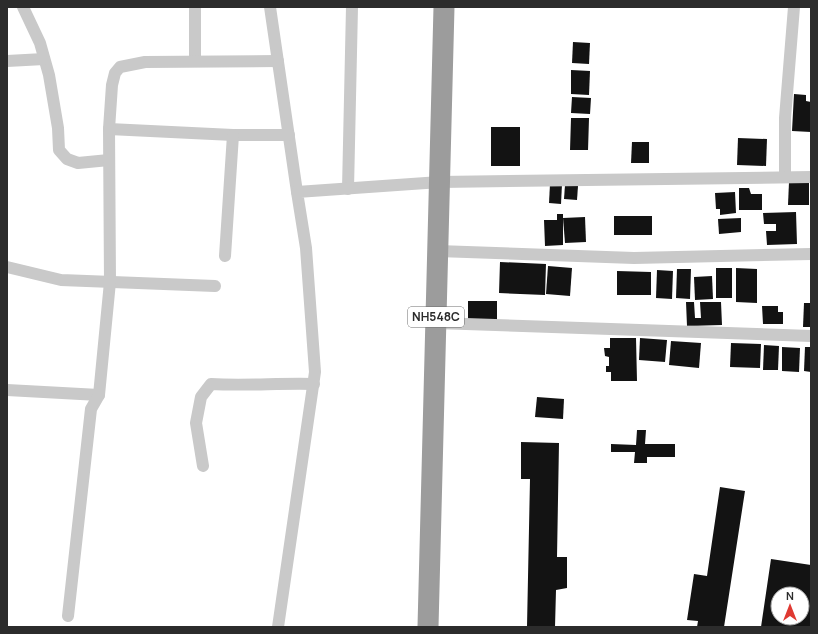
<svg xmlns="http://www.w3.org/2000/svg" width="818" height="634" viewBox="0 0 818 634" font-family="Manrope,sans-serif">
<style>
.building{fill:#131313;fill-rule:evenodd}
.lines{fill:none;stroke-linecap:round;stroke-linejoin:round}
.minor{stroke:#c9c9c9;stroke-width:12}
.trunk{stroke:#9c9c9c;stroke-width:21}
.labels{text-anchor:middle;stroke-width:4;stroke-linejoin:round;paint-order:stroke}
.shield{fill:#fff;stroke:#6b6b6b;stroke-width:1}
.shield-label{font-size:12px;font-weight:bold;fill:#2c2c2c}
</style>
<rect width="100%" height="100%" fill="#fff"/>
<!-- building -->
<g class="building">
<path d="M573,42L590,43L589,64L572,63Z"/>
<path d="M571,70L590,71L589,95L571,94Z"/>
<path d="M794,94L806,95V101L811,102V132L792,131Z"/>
<path d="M572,97L591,98L590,114L571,113Z"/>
<path d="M571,118H589L588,150H570Z"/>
<rect x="491" y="127" width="29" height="39"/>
<path d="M738,138L767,139L766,166L737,165Z"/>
<path d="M632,142H649V163H631Z"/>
<path d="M789,182L809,183V205H788Z"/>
<path d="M550,184H562L561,204L549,203Z"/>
<path d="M565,185L578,186L577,200L564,199Z"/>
<path d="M739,188H749L751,194H762V210H739Z"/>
<path d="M735,192L736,213L720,215V209H716L715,193Z"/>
<path d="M796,212L797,244L767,245L766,231H776V224H764L763,213Z"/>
<path d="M557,214H563V245L545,246L544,220H557Z"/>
<rect x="614" y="216" width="38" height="19"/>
<path d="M585,217L586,242L565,243L563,218Z"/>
<path d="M741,218V232L719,234L718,219Z"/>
<path d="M500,262L546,264L545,295L499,293Z"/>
<path d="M548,266L572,268L570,296L546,294Z"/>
<rect x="716" y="268" width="16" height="30"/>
<path d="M736,268L757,269V303L736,302Z"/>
<path d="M677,269H691L690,299L676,298Z"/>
<path d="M657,270L673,271L672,299L656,298Z"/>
<path d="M617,271L651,272V295H617Z"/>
<path d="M712,276L713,299L695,300L694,277Z"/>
<rect x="468" y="301" width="29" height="19"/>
<path d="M686,302H694L695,318H701L700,302H721L722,325L687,326Z"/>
<path d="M804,303H811V327H803Z"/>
<path d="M762,306H778V312H783V324H763Z"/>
<path d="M610,338H636L637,381H611V372H606V366H609V357L605,356L604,348H610Z"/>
<path d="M640,338L667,340L665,362L639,360Z"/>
<path d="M671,341L701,343L699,368L669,365Z"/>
<path d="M731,343L761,344L760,368L730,367Z"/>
<path d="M764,345L779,346L778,370H763Z"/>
<path d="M782,347L800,348L799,372L782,371Z"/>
<path d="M805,347H811V372L804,371Z"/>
<path d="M537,397L564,399L563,419L535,417Z"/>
<path d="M637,430H646L645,444H675V457H647V463H634L635,452H611V444L636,445Z"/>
<path d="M521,442L559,443L557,557H567V588L556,590L555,627H527L530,479H521Z"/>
<path d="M720,487L745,491L724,627H697L698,621L687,620L694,574L707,576Z"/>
<path d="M771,559L811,565V627H761ZM778,594H802V618H778Z"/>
</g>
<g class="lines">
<!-- minor -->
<g class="minor">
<path d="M23,7L40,43L49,75L58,128L59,150L67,159L78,163L109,160"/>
<path d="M195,7V61"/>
<path d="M270,7L297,192"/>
<path d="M7,61L44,59"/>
<path d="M109,129L233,135H289"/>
<path d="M785,177V118L794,7"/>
<path d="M348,189L352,7"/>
<path d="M438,251L634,258L811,254"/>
<path d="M225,256L233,135"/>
<path d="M7,267L61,280L215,286"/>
<path d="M436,323L811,336"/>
<path d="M7,390L99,395"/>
<path d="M203,466L196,423L201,397L211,384C245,386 279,383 314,384"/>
<path d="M68,616L91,409L99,395L110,282L109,129L112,85L115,73L120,67L145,62L278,61"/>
<path d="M278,627L315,372L306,248L297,192L440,182L811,177"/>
</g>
<!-- trunk -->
<path class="trunk" d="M428,627L444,7"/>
</g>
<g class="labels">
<!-- shield labels -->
<rect class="shield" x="408" y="307" width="56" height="20" rx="3"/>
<g class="shield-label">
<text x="436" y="321">NH548C</text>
</g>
</g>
<!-- border -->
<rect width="818" height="634" fill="none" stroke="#2c2c2c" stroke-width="16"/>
<!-- north arrow -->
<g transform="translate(790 606)"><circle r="19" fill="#ffffff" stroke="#ababab"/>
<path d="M0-3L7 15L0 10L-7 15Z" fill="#df3932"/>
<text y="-6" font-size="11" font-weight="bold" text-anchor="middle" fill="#2c2c2c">N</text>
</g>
</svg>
